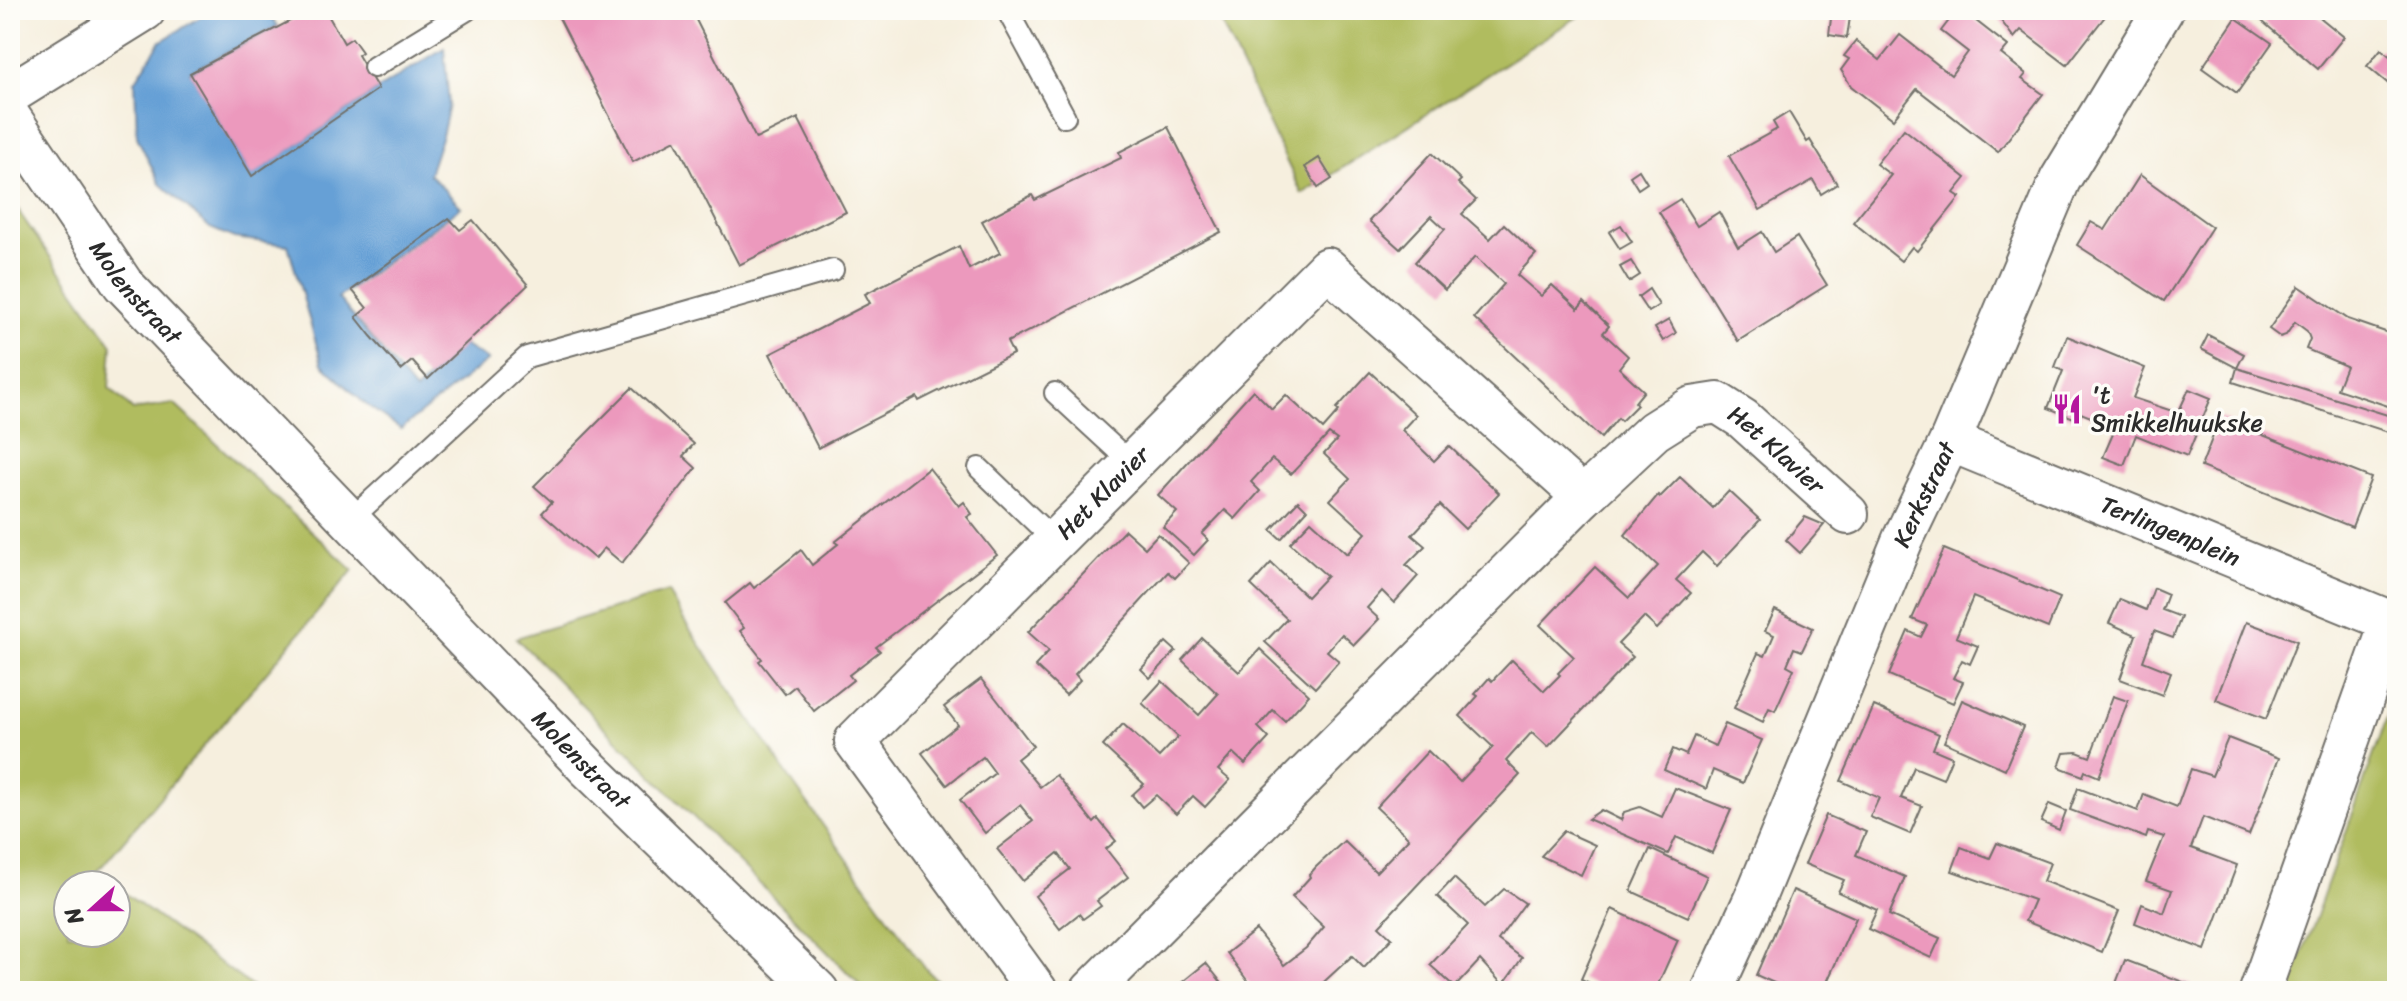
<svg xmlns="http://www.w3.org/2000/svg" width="2407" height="1001" viewBox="0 0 2407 1001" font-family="Sriracha,sans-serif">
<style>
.green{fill:#b0bc5e;stroke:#6e7444;stroke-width:2}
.water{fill:#66a0d6;stroke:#486680;stroke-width:2}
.building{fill:#ec99bd}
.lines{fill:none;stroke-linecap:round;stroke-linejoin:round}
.service-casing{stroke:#72706a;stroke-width:24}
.minor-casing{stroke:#72706a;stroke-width:44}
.service{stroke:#fff;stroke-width:20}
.minor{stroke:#fff;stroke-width:40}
.labels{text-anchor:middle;stroke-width:7;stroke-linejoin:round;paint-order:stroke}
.street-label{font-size:24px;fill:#2b2b2b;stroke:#fdfcf7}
.poi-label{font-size:24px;fill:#2b2b2b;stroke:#fdfcf7;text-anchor:start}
</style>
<rect width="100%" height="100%" fill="#fdfcf7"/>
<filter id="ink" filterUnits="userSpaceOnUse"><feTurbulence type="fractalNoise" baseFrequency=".0125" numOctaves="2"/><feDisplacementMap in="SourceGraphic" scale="16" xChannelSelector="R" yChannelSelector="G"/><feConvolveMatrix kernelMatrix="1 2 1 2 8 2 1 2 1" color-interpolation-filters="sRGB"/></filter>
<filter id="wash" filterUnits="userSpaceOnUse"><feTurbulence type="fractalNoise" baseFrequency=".006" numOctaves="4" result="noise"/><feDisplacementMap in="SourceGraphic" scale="32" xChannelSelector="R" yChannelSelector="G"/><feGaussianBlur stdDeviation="1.8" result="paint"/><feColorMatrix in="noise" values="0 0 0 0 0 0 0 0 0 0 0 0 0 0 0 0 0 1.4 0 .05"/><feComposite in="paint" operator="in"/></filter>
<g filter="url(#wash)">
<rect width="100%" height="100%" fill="#f6efde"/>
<!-- green -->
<g class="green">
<path d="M1215,10H1588L1302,194Z"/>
<path d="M10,193L21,215L112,345L109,388L133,410L174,404L353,570L97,872L113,885H68V933H116V887L258,991H10Z"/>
<path d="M668,592L685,622L795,786L924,967L948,991H866L516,638Z"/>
<path d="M2397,690V991H2289Z"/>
</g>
<!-- water -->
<path class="water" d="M212,10H267L278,26L190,72L252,175L378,89L444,48L449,105L443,132L429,174L461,207L338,298L415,391L463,345L488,360L401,429L364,403L322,364L288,245L234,238L210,228L160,184L137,137L135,81L160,42Z"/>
<g id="blocks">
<!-- building -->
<g class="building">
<path d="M311,10H325L344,43L352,38L362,52L358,55L378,89L252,176L190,73Z"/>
<path d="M555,10H691L756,139L798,118L846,212L739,265L675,140L633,162Z"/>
<path d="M1832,10H1851L1847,38L1829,35Z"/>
<path d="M1957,10H1962L2008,46L2001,54L2026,74L2022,79L2043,94L1998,152L1917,89L1893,119L1851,86L1841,70L1849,59L1844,56L1856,41L1880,60L1900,35L1951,75L1968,52L1941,31Z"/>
<path d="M1993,10H2010L2015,15L2022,10H2110L2067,65L2021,30L2014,38Z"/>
<path d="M2249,10H2311L2344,37L2318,69Z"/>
<path d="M2236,18L2272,43L2237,93L2202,68Z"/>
<path d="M2381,49L2397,62V91L2367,66Z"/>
<path d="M1789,112L1807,142L1810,140L1837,184L1821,194L1813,180L1760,210L1729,156L1777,129L1773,122Z"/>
<path d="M1168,127L1221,232L1007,342L1013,354L919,401L917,397L818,448L770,354L870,303L865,294L959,246L969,269L1000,253L982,221L1032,195L1035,200L1121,158L1119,152Z"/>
<path d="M1904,129L1966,178L1954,193L1960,197L1917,251L1912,247L1901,261L1853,222L1891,175L1876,164Z"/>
<path d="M1432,153L1461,180L1458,183L1476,200L1462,214L1490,239L1504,224L1536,254L1517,275L1541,296L1552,285L1578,309L1584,302L1609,326L1603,333L1628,356L1619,368L1644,391L1635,402L1637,405L1621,421L1618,418L1601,438L1474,318L1504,284L1475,257L1445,290L1415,262L1445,229L1431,216L1400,249L1369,221Z"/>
<path d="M1319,158L1332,179L1318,188L1305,167Z"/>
<path d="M1639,170L1647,183L1638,189L1630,176Z"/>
<path d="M2140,175L2212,227L2164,301L2077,245L2091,222L2105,230Z"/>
<path d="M1680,199L1697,226L1719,212L1738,247L1762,232L1774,252L1797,237L1827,285L1738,341L1659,212Z"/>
<path d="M449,218L460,230L473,220L528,285L428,379L412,361L401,370L371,336L356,317L367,308L352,290Z"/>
<path d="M1621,225L1632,242L1620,249L1609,232Z"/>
<path d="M1631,261L1640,275L1629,282L1620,267Z"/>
<path d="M2299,286L2348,319L2397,336V409L2337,389L2346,366L2306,349L2310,339L2307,331L2295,322L2286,335L2280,337L2269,329Z"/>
<path d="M1649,289L1659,305L1648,312L1638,297Z"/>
<path d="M1669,320L1676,333L1663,341L1655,328Z"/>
<path d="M2208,335L2244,354L2237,368L2201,349Z"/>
<path d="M2067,336L2145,368L2133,398L2178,413L2189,389L2211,398L2187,456L2136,435L2124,465L2103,457L2116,427L2081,413L2079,420L2048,408L2063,371L2055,367Z"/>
<path d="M2237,368L2397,418V435L2233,382Z"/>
<path d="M1370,372L1416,415L1402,430L1434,461L1449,446L1499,493L1465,529L1440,505L1412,535L1425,546L1406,565L1418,576L1394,603L1382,591L1367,608L1379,619L1354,645L1342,634L1327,651L1339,661L1315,688L1265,642L1287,619L1251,585L1271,563L1307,597L1327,576L1290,543L1311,521L1347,554L1366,533L1330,500L1350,479L1324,454L1337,440L1329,434L1291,474L1272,459L1251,482L1260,491L1235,519L1225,510L1202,534L1208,540L1194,555L1163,527L1177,512L1158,495L1253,390L1272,409L1286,395L1323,429L1339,411L1336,409Z"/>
<path d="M632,388L694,444L683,456L696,468L622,563L604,548L595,559L576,543L542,513L552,502L534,486Z"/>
<path d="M2220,418L2371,478L2352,527L2201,467Z"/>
<path d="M929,468L959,506L964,502L972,514L967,517L997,555L876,647L880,651L849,675L853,680L814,711L795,686L785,694L759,661L762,659L740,631L744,628L725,603L750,583L754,588L801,550L812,565L838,544L835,542Z"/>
<path d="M1680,477L1713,508L1729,491L1760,520L1717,566L1702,552L1676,580L1691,593L1657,629L1644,617L1618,644L1633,657L1548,747L1532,732L1506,761L1520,775L1379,926L1392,938L1364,968L1352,956L1314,991H1247L1252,987L1227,953L1256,930L1284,965L1306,948L1324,927L1292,897L1310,877L1309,875L1316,867L1344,841L1376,872L1409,838L1376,807L1428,751L1460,782L1493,747L1460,716L1478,696L1475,694L1489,678L1492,681L1512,660L1544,691L1560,675L1558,673L1574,657L1540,625L1595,567L1629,598L1658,566L1625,535L1658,495L1660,497Z"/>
<path d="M1298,501L1307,510L1281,539L1271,530Z"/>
<path d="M1805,517L1824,525L1800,553L1786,540Z"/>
<path d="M1125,530L1145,548L1158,534L1189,563L1175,578L1168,572L1144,598L1075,674L1080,680L1066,695L1035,666L1049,651L1028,632Z"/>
<path d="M1944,549L2060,598L2048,628L1973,597L1956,637L1978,646L1970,664L1962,660L1953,678L1963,682L1953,703L1889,675L1908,631L1921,637L1927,625L1912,619Z"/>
<path d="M2154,588L2168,594L2162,610L2181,617L2173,638L2154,631L2143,661L2171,672L2162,695L2120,679L2136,635L2109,623L2120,599L2146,610Z"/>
<path d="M1775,610L1813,628L1802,651L1794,648L1787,665L1794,669L1775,711L1769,708L1763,722L1734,708L1758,653L1765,656L1774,635L1765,631Z"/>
<path d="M2246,622L2297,641L2266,719L2216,700Z"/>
<path d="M1202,638L1239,672L1260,649L1309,695L1285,721L1273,710L1258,727L1269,738L1245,764L1233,753L1218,770L1230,780L1205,807L1193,796L1176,814L1156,795L1142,807L1132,795L1144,784L1103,746L1123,724L1159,757L1178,737L1142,703L1162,681L1199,715L1218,694L1182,660Z"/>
<path d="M1166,642L1176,651L1150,678L1141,669Z"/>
<path d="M981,679L1033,746L1017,759L1040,787L1056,775L1094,823L1098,819L1116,841L1106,849L1128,877L1097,901L1101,906L1083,919L1079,914L1060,929L1035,896L1070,869L1058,853L1023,881L997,849L1033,821L1020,805L985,833L960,800L995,773L983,757L947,785L922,753L958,725L944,707Z"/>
<path d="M2113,696L2128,701L2099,777L2085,771L2083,776L2059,767L2064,753L2077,752L2090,757Z"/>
<path d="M1962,700L2023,727L2005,769L1944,742Z"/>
<path d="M1874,706L1939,734L1933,749L1952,757L1943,779L1914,767L1901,798L1922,806L1910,834L1870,817L1879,798L1841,781Z"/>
<path d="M1725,724L1762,740L1743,783L1713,770L1706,789L1664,770L1673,749L1686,755L1694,736L1715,746Z"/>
<path d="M2228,738L2279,758L2249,835L2203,817L2197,833L2191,848L2237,865L2205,950L2135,923L2142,904L2164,913L2172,890L2146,881L2164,837L2148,832L2146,838L2070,810L2078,788L2138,811L2144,794L2177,807L2191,769L2212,776Z"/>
<path d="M1675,788L1731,810L1712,853L1676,837L1668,854L1588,819L1601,810L1621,820L1624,812L1640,807L1662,817Z"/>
<path d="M2049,804L2066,811L2059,830L2041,822Z"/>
<path d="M1826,815L1866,832L1856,855L1905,877L1889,915L1940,938L1931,958L1868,929L1877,910L1838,892L1844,880L1805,864Z"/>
<path d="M1564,831L1595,845L1581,875L1541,856Z"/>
<path d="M1997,843L2050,863L2043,881L2119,911L2102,952L2025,921L2034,900L1952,871L1961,847L1990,858Z"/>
<path d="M1650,849L1707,876L1688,917L1631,891Z"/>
<path d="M1454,878L1485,907L1504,889L1525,903L1498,940L1522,958L1503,985L1480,960L1455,987L1430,965L1468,925L1437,896Z"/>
<path d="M1793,890L1856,918L1823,991H1792L1756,975Z"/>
<path d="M1612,909L1678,940L1655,991H1607L1581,979Z"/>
<path d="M2125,960L2191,985L2189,991H2113Z"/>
<path d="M1206,963L1228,991H1171L1175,988Z"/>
</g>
</g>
</g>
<g filter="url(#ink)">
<use href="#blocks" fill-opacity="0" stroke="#72706a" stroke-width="2"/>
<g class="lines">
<!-- service casing -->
<g class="service-casing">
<g id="service">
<path d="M1007,10L1065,117"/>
<path d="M374,67L467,10"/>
<path d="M1055,393L1132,464"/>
<path d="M979,468L1055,541"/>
<path d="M350,520L527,357L833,270"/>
</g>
</g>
<!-- minor casing -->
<g class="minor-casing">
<g id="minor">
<path d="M10,94L145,10"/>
<path id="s1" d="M10,117L123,284L588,768L818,991"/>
<path id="s2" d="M1950,441L2397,624"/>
<path id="s3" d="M1037,991L855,741L1327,268L1583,497"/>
<path id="s4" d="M1091,991L1583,497L1654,431L1692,407L1718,403L1743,419L1848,514"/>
<path id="s5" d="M1712,991L1757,893L1903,539L1950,441L2060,180L2163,10"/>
<path d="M2260,991L2391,621"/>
</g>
</g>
<!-- service -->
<use href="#service" class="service"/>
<!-- minor -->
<use href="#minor" class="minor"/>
</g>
</g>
<!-- icons -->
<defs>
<g id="restaurant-bare" transform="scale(2.4)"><path d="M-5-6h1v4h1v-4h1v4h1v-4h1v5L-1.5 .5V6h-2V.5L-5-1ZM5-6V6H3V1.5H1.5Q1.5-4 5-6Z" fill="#b5179e" stroke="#fdfcf7" stroke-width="2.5" paint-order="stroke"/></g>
</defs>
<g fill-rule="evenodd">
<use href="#restaurant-bare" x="2067" y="409"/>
</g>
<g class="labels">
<!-- street labels -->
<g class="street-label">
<text dy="8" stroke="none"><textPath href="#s1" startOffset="216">Molenstraat</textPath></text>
<text dy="8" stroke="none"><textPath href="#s4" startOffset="940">Het Klavier</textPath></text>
<text dy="8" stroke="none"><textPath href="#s3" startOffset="660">Het Klavier</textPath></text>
<text dy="8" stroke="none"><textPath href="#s5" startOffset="540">Kerkstraat</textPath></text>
<text dy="8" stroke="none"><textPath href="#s2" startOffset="238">Terlingenplein</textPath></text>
<text dy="8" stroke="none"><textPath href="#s1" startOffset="862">Molenstraat</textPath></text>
</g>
<!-- poi labels -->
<g class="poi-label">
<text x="2091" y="403">'t<tspan x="2091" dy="28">Smikkelhuukske</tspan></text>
</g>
</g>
<!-- margin -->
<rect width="2407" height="1001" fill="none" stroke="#fdfcf7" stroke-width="40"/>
<!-- north arrow -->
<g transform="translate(92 909) rotate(249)"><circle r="38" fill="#fdfcf7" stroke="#a9a8a5" stroke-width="2"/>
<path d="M0-6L14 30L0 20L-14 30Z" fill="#b5179e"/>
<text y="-12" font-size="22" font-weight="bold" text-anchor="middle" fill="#2b2b2b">N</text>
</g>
</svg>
